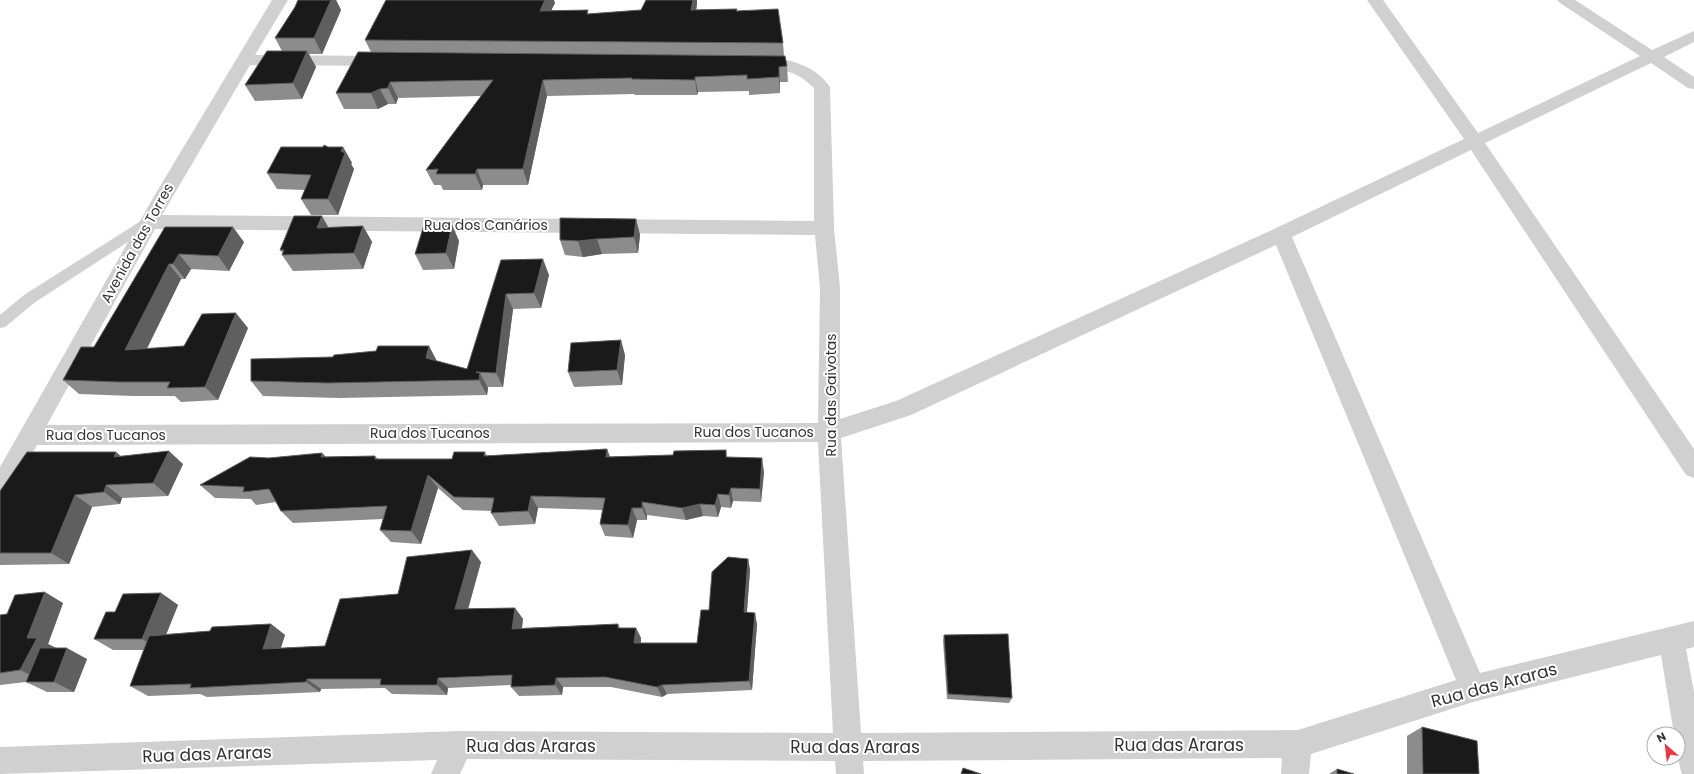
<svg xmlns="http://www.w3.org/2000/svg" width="1694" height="774" viewBox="0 0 1694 774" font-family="Poppins,sans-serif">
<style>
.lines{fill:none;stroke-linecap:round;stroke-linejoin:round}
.service{fill:#d0d0d0;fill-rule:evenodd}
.minor{fill:#d0d0d0;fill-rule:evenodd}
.wall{fill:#8c8c8c}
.shaded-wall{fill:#5f5f5f}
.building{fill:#1a1a1a;stroke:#5f5f5f}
.labels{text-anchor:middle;stroke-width:4;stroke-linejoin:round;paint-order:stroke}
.street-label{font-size:14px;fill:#333;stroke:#fff}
.near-street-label{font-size:17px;fill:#333;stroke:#fff}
</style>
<rect width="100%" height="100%" fill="#fff"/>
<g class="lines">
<!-- service -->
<path class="service" d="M149,217L154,219L156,222L154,225L34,303L5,327L0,328V315L24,295L144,219Z"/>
<!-- minor -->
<path class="minor" d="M272,0H288L255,55L383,56L389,58L391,61L389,64L383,66L250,65L162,215L814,221V88C787,62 780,75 751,68L749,64L751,60C779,54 814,63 830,87L834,228L840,288V419L896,401L1274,229L1464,139L1367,0H1383L1478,133L1640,56L1560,3L1557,0H1575L1652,50L1694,31V42L1664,57L1694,77V89L1688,88L1651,63L1485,143L1694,449V478L1686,475L1471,150L1292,237L1480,673L1694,621V647L1686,649L1694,692V774H1682C1677,761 1678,748 1678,734H1674L1661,655L1473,702L1311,754L1309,774H1281L1282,758L863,761L864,774H836L835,761L467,759L460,774H431L437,760L0,774V747L459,731L833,733L818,442L37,445L8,496L0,499V467L156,193ZM155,229L815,235L820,288L818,423L47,425ZM1276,245L1456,680L1298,730L861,733L841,438L911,415Z"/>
</g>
<!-- wall -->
<g class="wall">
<path d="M298,0H336L341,10L322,54H309L316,67L302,99L255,101L245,85L282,51L275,38L295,7Z"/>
<path d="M555,3L551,10L589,14L641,10L697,4L696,10L737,9V11L783,43L784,56L787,66L788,82H780V93L749,95V91L698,92L697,95H635L634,94L547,96L528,185H483L482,190H443L441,185H434L426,170L481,96L398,98L396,104H388L378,109H344L336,93L371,52L365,40Z"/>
<path d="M328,147H343L352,163L351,164L354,169L338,215H311L301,199L305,190L277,189L267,173Z"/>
<path d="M636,219L640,235L638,253L602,254L583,257L565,255L560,240Z"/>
<path d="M452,225L459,241L454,269L423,270L415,254Z"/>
<path d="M363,226L372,242L363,269L293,271L282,255L283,253L280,250L328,227Z"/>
<path d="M165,227L244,242L229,271L191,269L185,279H181L147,349L184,346L248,328L218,400L181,402L175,396H133L79,394L63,380L94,347Z"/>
<path d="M501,260L549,275L541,308L513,309L503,387H487L488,388L487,395L339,398L263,396L251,381L333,357L437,361L467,369Z"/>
<path d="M625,355L622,385L574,387L568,372Z"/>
<path d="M607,449L610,457L673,455L726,450L727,457L764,472L761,502L733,501L731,508L721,507L718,517L703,516L686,520L647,515V520H637L633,538L605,536L600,524L602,510L538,508L535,524L499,526L491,513L492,511L463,510L438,488L421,544L391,542L380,530L383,519L293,523L281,511L276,502L256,505L251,499L215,498L200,485L269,458L322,453L326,457L375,456L378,459H452L485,452L487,456Z"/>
<path d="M116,452L120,456L183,464L168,496L122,498L120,504L92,507L69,564L0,565V491Z"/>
<path d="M748,559L750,570L747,612L757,624L752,690L667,694L662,697L611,687H563L562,695L519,696L511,687V685L448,688L447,695L392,694L385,688L321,689L320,692L207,697L200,694L148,696L130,686L144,650H113L94,639L115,612L161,593L178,605L166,634L210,631L271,624L285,635L281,648L325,646L398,594L481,562L468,609L515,608L523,619L522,628L618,624L620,628H636L641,638V643H697L709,610Z"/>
<path d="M63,603L48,644L56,648L87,659L74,692H47L26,682L0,685V615Z"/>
<path d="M944,635L1012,698L1009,703L947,699L943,641Z"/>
<path d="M1422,727L1479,774H1407V736Z"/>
<path d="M1337,769L1354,774H1329Z"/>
</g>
<!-- shaded-wall -->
<g class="shaded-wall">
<path d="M331,0H336L341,10L322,54L314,38Z"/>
<path d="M545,0H554L555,3L544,25L540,11Z"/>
<path d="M693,0H697V4L694,25L691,10Z"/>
<path d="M307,51L316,67L302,99L293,83Z"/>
<path d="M779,67L780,82V93L779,77Z"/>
<path d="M695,77L698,92L697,95L695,80Z"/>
<path d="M543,80L547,96L528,185L523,169Z"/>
<path d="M390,82L398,98L396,104L388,88Z"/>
<path d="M380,89L388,104L378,109L371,93Z"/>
<path d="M343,147L352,163L351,164L354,169L338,215L328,199L341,151Z"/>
<path d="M477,169L483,185L482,190L475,174Z"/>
<path d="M322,216L331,232L317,228Z"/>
<path d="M636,219L640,235L638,253L634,237Z"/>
<path d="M452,225L459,241L454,269L446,253Z"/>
<path d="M363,226L372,242L363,269L354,253Z"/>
<path d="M233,227L244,242L229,271L218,256Z"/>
<path d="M597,239L602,254L583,257L578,241Z"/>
<path d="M179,254L191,269L185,279L173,264Z"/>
<path d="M543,259L549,275L541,308L534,293Z"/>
<path d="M169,264L181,279L139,364L125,350Z"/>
<path d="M506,294L513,309L503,387L496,373Z"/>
<path d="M236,313L248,328L218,400L205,387Z"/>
<path d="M621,340L625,355L622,385L617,370Z"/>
<path d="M429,346L437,361L434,373L426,358Z"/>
<path d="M480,373L488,388L487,395L479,380Z"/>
<path d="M607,449L612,463L606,457Z"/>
<path d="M169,451L183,464L168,496L153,483Z"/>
<path d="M116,452L131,465L114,457Z"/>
<path d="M322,453L334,466L321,457Z"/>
<path d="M762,458L764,472L761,502L760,489Z"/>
<path d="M428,475L438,488L421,544L411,531Z"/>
<path d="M106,485L122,498L120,504L104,492Z"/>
<path d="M731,488L733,501L731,508L729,495Z"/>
<path d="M718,494L721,507L718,517L715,505Z"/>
<path d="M75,495L92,507L69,564L51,553Z"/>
<path d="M531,496L538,508L535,524L528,511Z"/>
<path d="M642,502L647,515V520L642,508Z"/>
<path d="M700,504L703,516L686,520L682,508Z"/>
<path d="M632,508L637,520L633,538L628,525Z"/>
<path d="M472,550L481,562L465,620L455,609Z"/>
<path d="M748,559L750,570L746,623L744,612Z"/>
<path d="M45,592L63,603L48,644L56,648L41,680L20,670L27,638Z"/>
<path d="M161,593L178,605L160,650L142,639Z"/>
<path d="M515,608L523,619L520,640L512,629Z"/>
<path d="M755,613L757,624L752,690L749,681Z"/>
<path d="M271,624L285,635L277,659L263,649Z"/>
<path d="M636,628L641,638L640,653L634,643Z"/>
<path d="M67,648L87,659L74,692L54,682Z"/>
<path d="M438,678L448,688L447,695L437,685Z"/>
<path d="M556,678L563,687L562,695L555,685Z"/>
<path d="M307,679L321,689L320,692L306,682Z"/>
<path d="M662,685L667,694L662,697L657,687Z"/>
</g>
<!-- building -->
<g class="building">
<path d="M298,0H331L314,38H275L295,7Z"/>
<path d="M386,0H545L540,11L588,10L587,14L641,10L646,0H693L691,10L737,9L736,11L778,9L783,43L365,40Z"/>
<path d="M267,51H307L293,83L245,85Z"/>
<path d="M358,52L785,56L787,66L779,67V77L747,79V75L695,77V80L631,79L632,78L543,80L523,169H477L475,174H436L438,169L426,170L493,80L390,82L388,88L380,89L371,93H336Z"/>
<path d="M324,145L328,147H343L341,151L345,153L328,199H301L311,175L267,173L281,147H323Z"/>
<path d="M294,216H322L317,228L363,226L354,253L282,255L284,250H280Z"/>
<path d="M560,218L636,219L634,237L597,239L578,241L560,240Z"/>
<path d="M424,225H452L446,253L415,254Z"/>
<path d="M165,227H233L218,256L179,254L173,264H169L125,350L184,346L202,314L236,313L205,387L167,388L170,382H118L63,380L81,347H94Z"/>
<path d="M543,259L534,293L506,294L496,373L476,372L480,373L479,380L328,383L251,381V359L333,357L334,355L376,351L378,346H429L426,358L467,369L501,260Z"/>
<path d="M621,340L617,370L568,372L571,343Z"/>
<path d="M607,449L606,457L673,455L674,451L726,450V457L762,458L760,489L731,488L729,495L718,494L715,505L700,504L682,508L642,502V508H632L628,525L600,524L605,498L531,496L528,511L491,513L494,498L454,497L428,475L411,531L380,530L387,506L281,511L269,489L243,492L244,487L200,485L250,457L269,458L322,453L321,457L375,456V459H452L454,452H485L484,456Z"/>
<path d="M169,451L153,483L106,485L104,492L75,495L51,553H0V491L27,452H116L114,457Z"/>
<path d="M472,550L455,609L515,608L512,629L618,624V628H636L634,643H697L701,610H709L712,572L728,557L748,559L744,612L755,613L749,681L662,685L657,687L605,677L556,678L555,685L511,687L512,675L438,678L437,685H380L381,679H307L306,682L190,688L191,684L130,686L149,636L210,631L212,627L271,624L263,649L325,646L340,599L398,594L407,557Z"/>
<path d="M45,592L27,638H37L20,670L0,673V615L7,614L15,595Z"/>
<path d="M161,593L142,639H94L106,612H115L123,594Z"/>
<path d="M1008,634L1012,698L948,694L944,635Z"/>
<path d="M40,648H67L54,682H26Z"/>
<path d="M1422,727L1477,741L1479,774H1423Z"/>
<path d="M963,768L981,774H961Z"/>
<path d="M1337,769L1354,774H1337Z"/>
</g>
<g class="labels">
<!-- street labels -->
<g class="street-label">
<text x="486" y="230">Rua dos Canários</text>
<text transform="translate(137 243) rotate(-61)" y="5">Avenida das Torres</text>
<text transform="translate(831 395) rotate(-90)" y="5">Rua das Gaivotas</text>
<text x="754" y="437">Rua dos Tucanos</text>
<text x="430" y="438">Rua dos Tucanos</text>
<text x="106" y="440">Rua dos Tucanos</text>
</g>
<!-- near-street labels -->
<g class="near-street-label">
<text transform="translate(1494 685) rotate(-15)" y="6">Rua das Araras</text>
<text x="1179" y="751">Rua das Araras</text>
<text x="531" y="752">Rua das Araras</text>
<text x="855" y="753">Rua das Araras</text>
<text transform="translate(207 754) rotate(-2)" y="6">Rua das Araras</text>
</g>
</g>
<!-- north arrow -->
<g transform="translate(1666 746) rotate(332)"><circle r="19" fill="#ffffff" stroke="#adadad"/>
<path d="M0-3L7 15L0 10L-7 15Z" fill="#e63946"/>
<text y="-6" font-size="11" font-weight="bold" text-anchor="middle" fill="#333333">N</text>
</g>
</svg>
